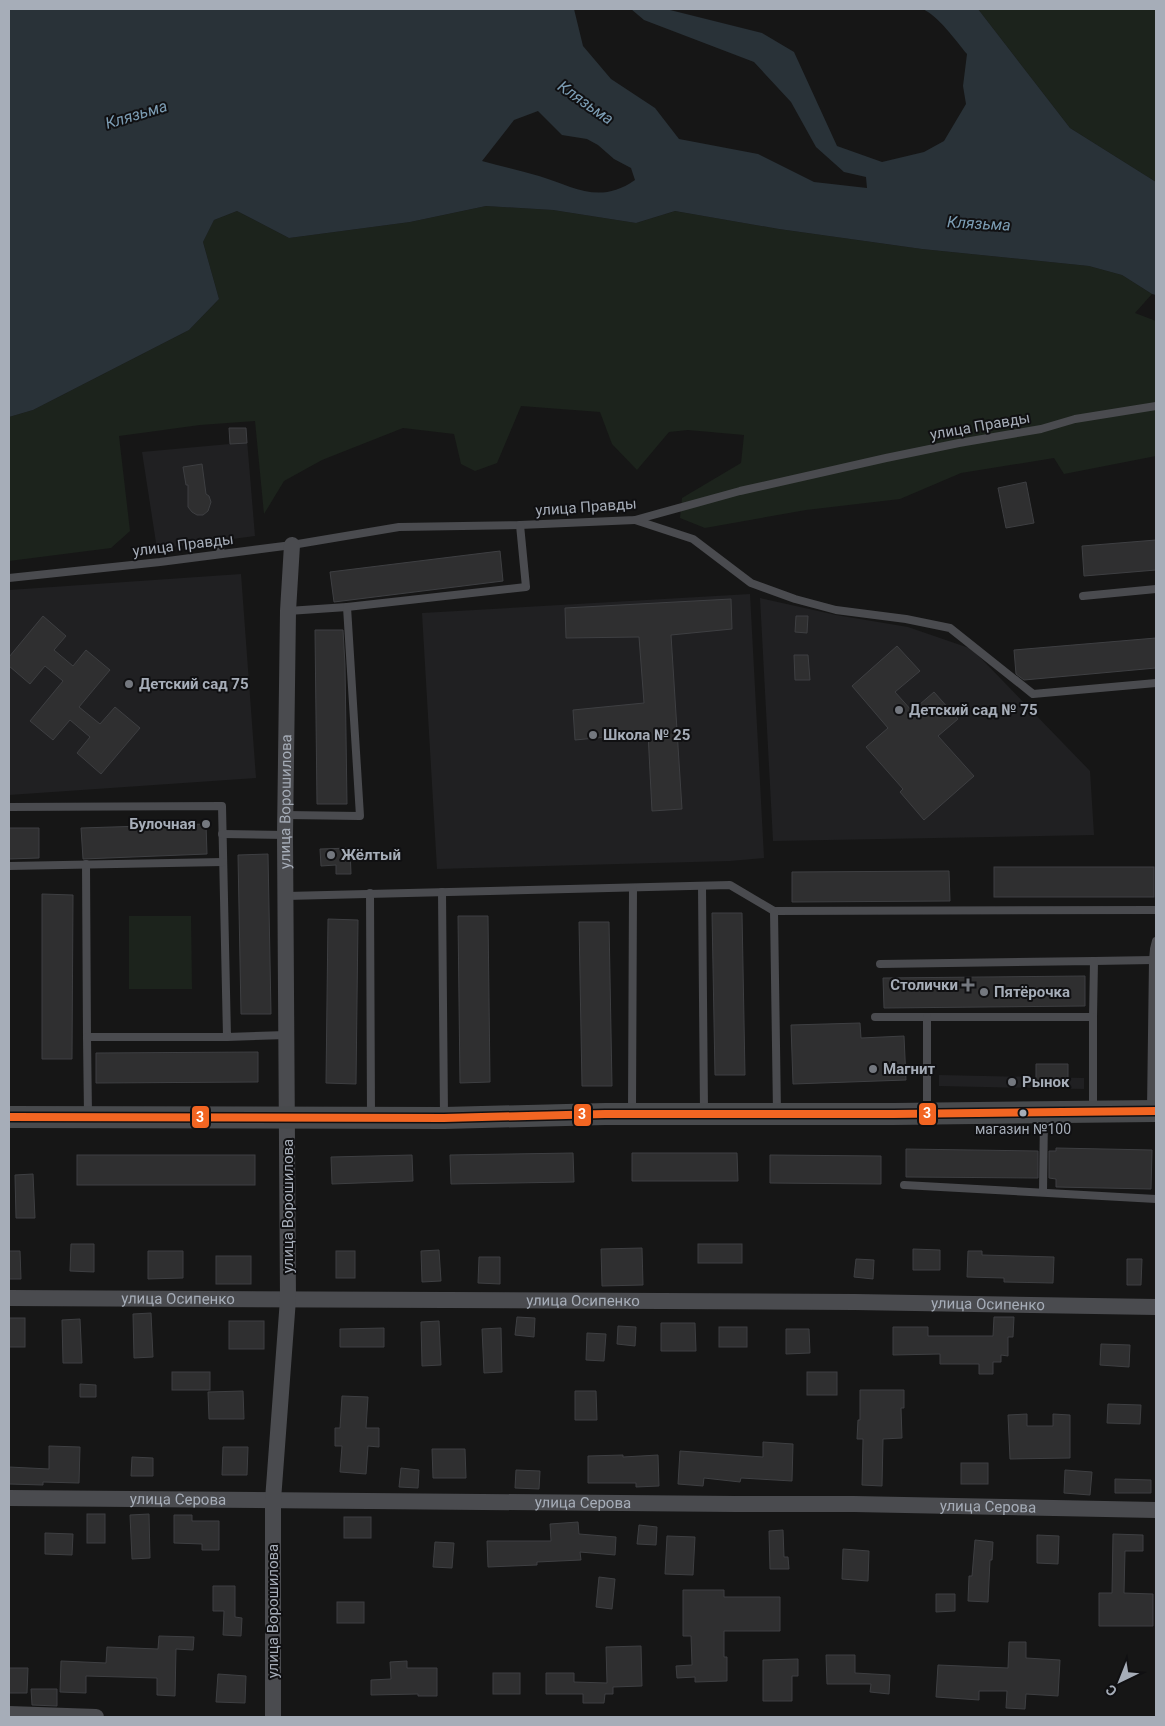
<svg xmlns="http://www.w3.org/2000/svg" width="1165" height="1726" viewBox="0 0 1165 1726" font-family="Roboto,sans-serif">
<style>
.built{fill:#202022}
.green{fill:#1c231c}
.water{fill:#293238;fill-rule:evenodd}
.building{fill:#2f2f30;stroke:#3e3f42}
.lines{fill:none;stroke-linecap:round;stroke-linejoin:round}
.service{stroke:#4a4b4f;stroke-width:8}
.minor{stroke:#4a4b4f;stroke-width:16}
.secondary{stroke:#484a4d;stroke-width:22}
.bus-1-casing{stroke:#101012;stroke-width:11}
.bus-1{stroke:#f26522;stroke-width:8}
.poi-dot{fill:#74787f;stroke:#101012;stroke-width:2}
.bus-dot{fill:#a6adb8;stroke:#101012;stroke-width:2}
.labels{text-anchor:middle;stroke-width:4;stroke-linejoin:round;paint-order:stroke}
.bus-label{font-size:14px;fill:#a6adb8;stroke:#101012}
.street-label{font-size:15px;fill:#a6adb8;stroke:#101012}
.poi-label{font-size:15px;font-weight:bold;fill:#a6adb8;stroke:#101012;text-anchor:start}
.water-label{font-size:16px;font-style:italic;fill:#7c9db4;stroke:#101012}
.line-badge{stroke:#101012;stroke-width:2}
.badge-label{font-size:14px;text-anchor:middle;font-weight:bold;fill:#fff}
</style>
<rect width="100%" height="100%" fill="#161616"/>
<!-- built -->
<g class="built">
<path d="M229,428H246L255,536L157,549L142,452L230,444Z"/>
<path d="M241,574L256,778L9,795V590Z"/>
<path d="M750,594L764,858L730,861L437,869L422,613Z"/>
<path d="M760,598L836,615L908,627L972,649L1090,771L1094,835L773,841Z"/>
<path d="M939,1075L1084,1078V1089L939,1086Z"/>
</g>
<!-- green -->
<g class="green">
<path d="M978,9H1156V182L1070,128Z"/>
<path d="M486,206L553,210L636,223L675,211L779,229L922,249L1089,266L1122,275L1152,294L1135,313L1156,321V456L1064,474L1054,458L961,473L900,499L806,510L705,528L680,518L682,498L741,463L744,435L688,430L669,432L637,470L612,444L600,412L521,406L497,463L475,471L461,464L454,434L403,428L322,460L284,481L264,514L255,421L200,425L119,436L130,531L111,548L9,561V417L33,410L189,330L219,299L203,242L214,220L237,211L289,238L410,222Z"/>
<path d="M129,916H191L192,989H129Z"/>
</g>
<!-- water -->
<path class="water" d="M9,9H574L583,46L611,79L655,108L679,139L758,154L814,182L867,188L866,177L844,172L816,147L791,102L754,62L644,20L631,9H666L762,33L794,52L837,146L882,162L924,152L944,141L966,104L963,86L967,54C956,41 938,15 922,9H978L1070,128L1156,182V295L1152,294L1122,275L1089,266L922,249L779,229L675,211L636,223L553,210L486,206L410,222L289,238L237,211L214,220L203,242L219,299L189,330L33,410L9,417ZM538,111L562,135L587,139L598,145L614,159L631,168L635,180C599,205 575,187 539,176C520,171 501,166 482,161L514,120Z"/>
<!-- building -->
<g class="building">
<path d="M229,428H246L247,443L230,444Z"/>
<path d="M202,464L206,494L209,496L211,502L208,511L203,515H197L192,512L188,507V485H186L183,467Z"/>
<path d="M1026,482L1034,523L1006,528L998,488Z"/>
<path d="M1156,540V570L1084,576L1082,546Z"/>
<path d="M500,551L503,581L334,602L330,572Z"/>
<path d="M731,599L732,629L671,635L682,809L652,811L648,733L575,740L573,710L644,703L639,637L566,638L565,608Z"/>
<path d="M43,616L66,636L54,650L73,666L86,650L110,670L79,707L100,724L115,707L140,728L101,774L77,753L90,737L70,720L53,740L30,721L63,681L45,666L30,684L9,666V657Z"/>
<path d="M796,616H808L807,633L795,632Z"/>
<path d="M315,630H343L345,665L347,804H317Z"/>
<path d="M1156,638V668L1024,680L1016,674L1014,650Z"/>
<path d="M897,646L920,671L895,692L912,711L934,692L958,719L938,736L974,776L924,820L900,792L903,789L866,747L888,728L852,686Z"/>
<path d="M794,655H808L810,680H795Z"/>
<path d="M206,824L207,854L83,859L81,828Z"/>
<path d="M9,828H39V858L9,859Z"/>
<path d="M350,848L351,874H336V865L321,866L320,849Z"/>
<path d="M268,854L271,1014H241L238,855Z"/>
<rect x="994" y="867" width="160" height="30"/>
<path d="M949,871L950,901L792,902V872Z"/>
<path d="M42,894L73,895L72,1059H42Z"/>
<path d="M712,913H742L745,1075H715Z"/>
<path d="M458,916H488L490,1082L460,1083Z"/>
<path d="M328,919L358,920L356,1084L326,1083Z"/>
<path d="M579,922H609L612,1086H582Z"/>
<path d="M1085,976V1006L884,1008L883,978Z"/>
<path d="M860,1023L861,1038L904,1036L906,1080L793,1084L791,1025Z"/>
<path d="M258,1052V1082L96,1083V1053Z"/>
<path d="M1036,1064H1068V1085L1036,1086Z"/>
<path d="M1056,1148L1152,1150L1151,1189L1056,1187V1179L1049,1178V1151H1056Z"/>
<path d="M906,1149L1038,1151V1178L906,1177Z"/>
<path d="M573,1153L574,1182L451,1184L450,1155Z"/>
<path d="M632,1153H737L738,1181H632Z"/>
<rect x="77" y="1155" width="178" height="30"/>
<path d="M412,1155L413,1181L332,1184L331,1157Z"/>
<path d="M770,1155L881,1156V1184L770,1183Z"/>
<path d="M33,1174L35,1218H16L15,1175Z"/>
<path d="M71,1244H94V1272L70,1271Z"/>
<rect x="698" y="1244" width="44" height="19"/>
<path d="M642,1248L643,1285L602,1286L601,1249Z"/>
<path d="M913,1249L940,1250V1270H913Z"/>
<path d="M439,1250L441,1281L422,1282L421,1251Z"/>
<path d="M9,1251H20L21,1279H9Z"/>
<path d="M148,1251H183V1278L148,1279Z"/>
<rect x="336" y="1251" width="19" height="27"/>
<path d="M968,1251H982V1255L1054,1257L1053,1283L1004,1282V1278L967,1277Z"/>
<rect x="216" y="1256" width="35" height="28"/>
<path d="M479,1257H500V1284L478,1283Z"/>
<path d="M856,1259L874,1260L873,1279L854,1277Z"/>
<path d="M1127,1259H1142L1141,1285H1127Z"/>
<path d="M151,1313L153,1357L134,1358L133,1314Z"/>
<path d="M517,1317L535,1318L534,1337L515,1335Z"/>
<path d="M994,1317H1014L1013,1337H1008V1356L1001,1355V1362H993V1374H979V1364H940V1354L893,1355V1327H928V1336H993Z"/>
<rect x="9" y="1318" width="16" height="29"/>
<path d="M80,1319L82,1363H63L62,1320Z"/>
<rect x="229" y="1321" width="35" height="28"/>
<path d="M439,1321L441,1365L422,1366L421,1322Z"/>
<path d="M661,1323H695L696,1351H661Z"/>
<path d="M618,1326L636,1327L635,1346L617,1344Z"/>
<rect x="719" y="1327" width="28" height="20"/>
<path d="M384,1328V1347H340V1329Z"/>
<path d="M501,1328L502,1372L484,1373L482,1329Z"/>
<path d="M786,1329H809L810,1353L786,1354Z"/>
<path d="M587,1333L606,1334L604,1361L586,1360Z"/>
<path d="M1101,1344L1130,1345L1129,1367L1100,1365Z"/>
<rect x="172" y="1372" width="38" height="18"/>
<rect x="807" y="1372" width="30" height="23"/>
<path d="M80,1384L96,1385V1397H80Z"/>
<path d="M860,1390H904V1408H901L902,1438L883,1439L882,1486L862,1485L863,1439H857L858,1420H860Z"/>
<path d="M243,1391L244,1419H209L208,1392Z"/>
<path d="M575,1391H596L597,1420H575Z"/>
<path d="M342,1396L368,1397L366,1428H379V1447L368,1446L366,1474L340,1472L342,1446H335V1428H340Z"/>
<path d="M1108,1404L1141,1405L1140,1424L1107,1423Z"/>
<path d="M1027,1414V1426H1053V1414L1070,1415V1458L1010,1459L1008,1415Z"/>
<path d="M763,1442L793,1444L792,1481L741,1478L740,1482L704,1478L703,1486L678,1484L680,1451L763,1457Z"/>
<path d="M49,1446L80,1447L79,1483L43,1482V1485L9,1484V1467L49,1469Z"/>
<path d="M223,1447H248L247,1475H222Z"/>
<path d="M432,1449H465L466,1478H433Z"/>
<path d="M623,1455V1457L658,1455L659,1486L636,1487V1483H588V1456Z"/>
<path d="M132,1457L153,1458V1476H131Z"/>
<rect x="961" y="1463" width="27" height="21"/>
<path d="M401,1468L419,1470L418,1488L399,1487Z"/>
<path d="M516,1470L540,1471L539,1489L515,1488Z"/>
<path d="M1065,1470L1092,1472L1090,1495L1064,1493Z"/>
<path d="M1115,1479L1151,1480V1493H1115Z"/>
<rect x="87" y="1514" width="18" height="29"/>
<path d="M149,1514L150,1558L132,1559L130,1515Z"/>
<path d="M174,1515H192V1521H219V1550H202V1544L174,1543Z"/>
<rect x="344" y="1517" width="27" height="21"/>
<path d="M578,1522L579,1534L616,1537L615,1555L580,1552L581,1560L537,1562V1565L488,1567L487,1541H551L550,1524Z"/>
<path d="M639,1525L657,1527L656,1545L637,1544Z"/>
<path d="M783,1530L784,1557H788L789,1569H770L769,1531Z"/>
<path d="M45,1533L73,1534L72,1555L45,1554Z"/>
<path d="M1113,1534L1143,1535V1551H1125L1124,1593L1153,1594V1626H1099V1593H1112Z"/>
<path d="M1037,1535L1059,1536L1058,1564L1037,1563Z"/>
<path d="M667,1536L695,1537L693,1575L665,1574Z"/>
<path d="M975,1540L993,1542L992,1560H990L988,1602L968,1601L969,1576H972Z"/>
<path d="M435,1542L454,1543L452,1568L433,1567Z"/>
<path d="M843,1549L869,1551L868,1581L842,1579Z"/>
<path d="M599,1577L615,1579L612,1609L596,1607Z"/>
<path d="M213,1586H235V1617L242,1618L241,1636L223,1635L224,1611H213Z"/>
<path d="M683,1590H724V1597H780V1631H724V1657H727V1681L695,1682V1677L677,1678L676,1666L692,1665L691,1636H683Z"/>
<path d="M936,1594H955V1611L936,1612Z"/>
<rect x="337" y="1602" width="27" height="21"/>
<path d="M159,1636L194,1637L193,1650L176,1649L175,1696L157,1695V1678L86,1676V1693L60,1692L61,1661L106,1663L107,1647L158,1649Z"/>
<path d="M1009,1642H1026V1658L1060,1660L1058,1696L1026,1694L1025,1709L1006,1708L1007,1691H979V1700L936,1697L938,1665L1008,1668Z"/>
<path d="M641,1646L642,1686L613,1687V1694H605L604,1703H583V1694H546V1673H574V1682L607,1683L606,1647Z"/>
<path d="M826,1655H855V1673L890,1675L889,1694L870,1692L871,1684H827Z"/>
<path d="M798,1659V1676H792V1701H763V1660Z"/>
<path d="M407,1661V1668H437V1696H418V1694L371,1695V1680L391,1679L390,1662Z"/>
<path d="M9,1668H28L27,1693H9Z"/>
<rect x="493" y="1673" width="27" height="21"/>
<path d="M218,1674L246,1676L245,1703L216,1702Z"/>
<path d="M31,1689H57V1706L32,1705Z"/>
</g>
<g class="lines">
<!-- service -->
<g class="service">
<path d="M635,520L693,539L751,583L795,599L836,610L906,619L950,628L1033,694L1156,683"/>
<path d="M219,541L221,554"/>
<path d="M9,578L160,562L292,545L399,527L520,525L635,520L740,491L886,458L959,443L1041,429L1075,419L1156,406"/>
<path d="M1083,596L1156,589"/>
<path d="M288,611L347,607L526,587L520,525"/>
<path d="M9,807L222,806L227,1037L286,1035"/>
<path d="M286,815L360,816L347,607"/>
<path d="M222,834L285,835"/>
<path d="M86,864L87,1037"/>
<path d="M9,866L223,862"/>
<path d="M702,887L704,1111"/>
<path d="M442,892L444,1116"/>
<path d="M370,893L371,1115"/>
<path d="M286,896L730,885L774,911L1156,910"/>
<path d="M774,911L777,1113"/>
<path d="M1094,961L1153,960"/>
<path d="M880,964L1094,961L1093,1017"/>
<path d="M875,1017H1093V1110"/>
<path d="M927,1017V1113"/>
<path d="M1151,1109L1153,960L1154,949L1156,941"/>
<path d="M632,1112L633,888"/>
<path d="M88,1115L87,1037H227"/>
<path d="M904,1185L1156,1199"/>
<path d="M1043,1192L1044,1114"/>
</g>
<!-- minor -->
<g class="minor">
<path id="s1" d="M9,1298L855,1302L1156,1307"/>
<path id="s2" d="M9,1498L735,1504H854L1156,1510"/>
<path d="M9,1714L96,1717"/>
<path id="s3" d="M273,1717V1500L288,1299L285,835L288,611L292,545"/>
</g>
<!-- secondary -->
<path class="secondary" d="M9,1117L444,1118L605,1114H894L1156,1111"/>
<!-- bus-1 casing -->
<g class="bus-1-casing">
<path id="bus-1" d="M9,1117L444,1118L605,1114H894L1156,1111"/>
</g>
<!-- bus-1 -->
<use href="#bus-1" class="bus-1"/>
</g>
<!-- markers -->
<g class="poi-dot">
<circle cx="129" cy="684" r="5"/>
<circle cx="899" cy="710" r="5"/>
<circle cx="593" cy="735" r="5"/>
<circle cx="206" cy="824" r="5"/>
<circle cx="331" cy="855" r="5"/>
<path d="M965.5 977.5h5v5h5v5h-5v5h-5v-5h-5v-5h5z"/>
<circle cx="984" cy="992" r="5"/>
<circle cx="873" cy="1069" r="5"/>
<circle cx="1012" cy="1082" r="5"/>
</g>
<circle class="bus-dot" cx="1023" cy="1113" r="4.5"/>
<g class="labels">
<!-- bus labels -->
<g class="bus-label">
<text x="1023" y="1134">магазин №100</text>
</g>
<!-- street labels -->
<g class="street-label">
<text transform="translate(980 426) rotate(-10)" y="5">улица Правды</text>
<text transform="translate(586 507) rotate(-4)" y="5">улица Правды</text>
<text transform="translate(183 545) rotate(-7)" y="5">улица Правды</text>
<text dy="5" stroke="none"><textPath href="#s3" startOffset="916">улица Ворошилова</textPath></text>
<text transform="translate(288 1206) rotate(-90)" y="5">улица Ворошилова</text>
<text dy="5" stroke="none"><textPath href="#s1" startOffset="169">улица Осипенко</textPath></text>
<text dy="5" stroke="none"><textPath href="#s1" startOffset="574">улица Осипенко</textPath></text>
<text dy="5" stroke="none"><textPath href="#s1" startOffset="979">улица Осипенко</textPath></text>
<text dy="5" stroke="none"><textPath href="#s2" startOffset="169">улица Серова</textPath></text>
<text dy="5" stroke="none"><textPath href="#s2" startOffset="574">улица Серова</textPath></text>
<text dy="5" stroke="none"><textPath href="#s2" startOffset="979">улица Серова</textPath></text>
<text transform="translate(273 1611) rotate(-90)" y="5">улица Ворошилова</text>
</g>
<!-- poi labels -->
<g class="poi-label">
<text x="139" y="689">Детский сад 75</text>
<text x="909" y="715">Детский сад № 75</text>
<text x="603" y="740">Школа № 25</text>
<text x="196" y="829" text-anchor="end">Булочная</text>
<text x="341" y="860">Жёлтый</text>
<text x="958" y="990" text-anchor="end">Столички</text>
<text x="994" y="997">Пятёрочка</text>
<text x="883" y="1074">Магнит</text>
<text x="1022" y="1087">Рынок</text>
</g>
<!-- water labels -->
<g class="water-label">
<text transform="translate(586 102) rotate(35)" y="6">Клязьма</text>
<text transform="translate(136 114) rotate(-17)" y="6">Клязьма</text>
<text transform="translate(979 223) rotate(3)" y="6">Клязьма</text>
</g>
</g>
<g class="line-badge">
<rect x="918" y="1102" width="19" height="24" rx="5" fill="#f26522"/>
<rect x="573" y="1103" width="19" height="24" rx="5" fill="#f26522"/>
<rect x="191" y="1105" width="19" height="24" rx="5" fill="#f26522"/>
</g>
<g class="badge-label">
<text x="927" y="1118">3</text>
<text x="582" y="1119">3</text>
<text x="200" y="1122">3</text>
</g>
<!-- border -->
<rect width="1165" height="1726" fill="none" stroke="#a6adb8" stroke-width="20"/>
<!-- north arrow -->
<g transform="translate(1120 1681) rotate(223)" stroke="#101012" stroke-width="4" paint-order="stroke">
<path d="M0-4L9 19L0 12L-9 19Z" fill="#a6adb8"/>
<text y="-8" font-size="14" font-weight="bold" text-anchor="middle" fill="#a6adb8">С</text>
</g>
</svg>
